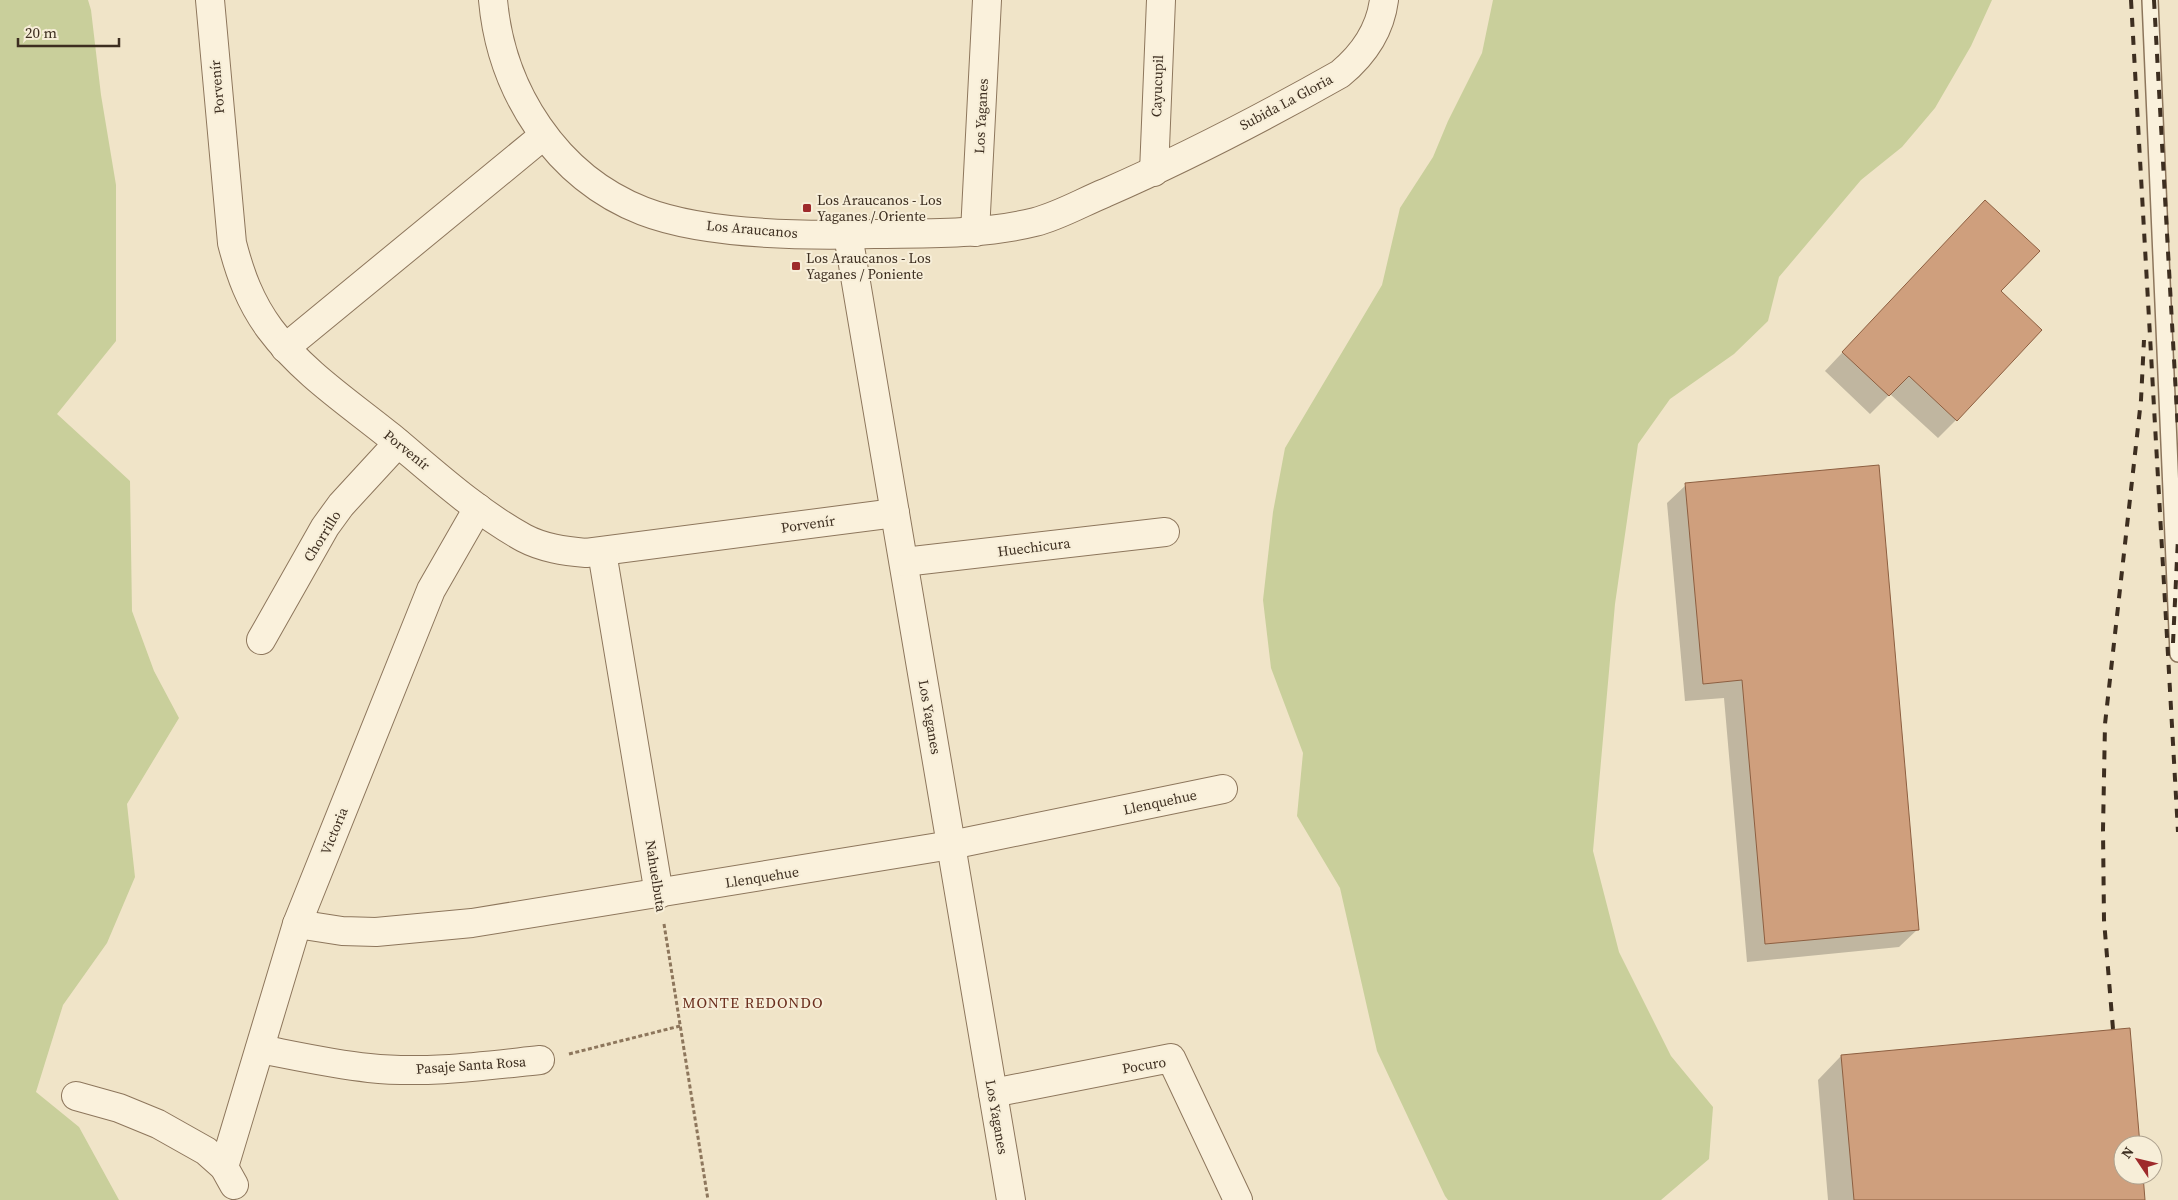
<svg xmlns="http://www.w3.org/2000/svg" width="2178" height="1200" viewBox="0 0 2178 1200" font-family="'Source Serif 4',serif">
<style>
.green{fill:#c9cf9b}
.shadow{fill:#0003}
.building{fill:#cf9f7d;stroke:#8d5f41}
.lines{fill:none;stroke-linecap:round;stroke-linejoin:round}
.service-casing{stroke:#8d765c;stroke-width:18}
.minor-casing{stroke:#8d765c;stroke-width:30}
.tertiary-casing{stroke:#8d765c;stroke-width:30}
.path{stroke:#8d765c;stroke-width:3;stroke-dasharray:4 2.5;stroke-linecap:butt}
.service{stroke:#faf1dc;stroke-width:15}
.minor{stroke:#faf1dc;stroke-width:28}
.tertiary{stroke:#faf1dc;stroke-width:28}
.rail{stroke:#3d2e20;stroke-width:4;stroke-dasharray:9 9;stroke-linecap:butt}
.poi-dot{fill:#9e2a2b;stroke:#f7eed8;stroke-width:2}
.labels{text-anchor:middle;stroke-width:4;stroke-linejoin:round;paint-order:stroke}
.street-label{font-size:14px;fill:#3d2e20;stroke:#f7eed8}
.poi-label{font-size:14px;fill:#3d2e20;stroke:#f7eed8;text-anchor:start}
.neighbourhood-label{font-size:15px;letter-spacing:1px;fill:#6b2e1e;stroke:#f7eed8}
</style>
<rect width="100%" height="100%" fill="#f0e4c8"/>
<!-- green -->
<g class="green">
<path d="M0,0H88L91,10L101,95L116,185V341L57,414L130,481L132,611L154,671L179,718L127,804L135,877L107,943L63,1005L36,1092L79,1127L119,1200H0Z"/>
<path d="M1493,0H1992L1971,46L1935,108L1902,147L1861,180L1779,277L1768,321L1734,354L1670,399L1638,444L1615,604L1593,851L1619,952L1671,1056L1713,1107L1709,1159L1661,1200H1448L1445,1196L1377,1051L1340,888L1297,816L1303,753L1271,668L1263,600L1273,512L1285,448L1382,285L1400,208L1433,157L1448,121L1482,53Z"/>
</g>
<!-- shadow -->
<g class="shadow">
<path d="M1967,220L1999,291L1956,420L1938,438L1890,394L1870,414L1825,371Z"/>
<path d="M1686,485L1918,929L1899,947L1747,962L1724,698L1685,701L1667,503Z"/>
<path d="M1841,1056L2139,1145H2123V1175H2142L2144,1200H1828L1818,1080Z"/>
</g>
<!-- building -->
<g class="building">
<path d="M1985,200L2040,251L2001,291L2042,330L1957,421L1909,376L1889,396L1842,352Z"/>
<path d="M1879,465L1919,930L1765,944L1742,680L1703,684L1685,483Z"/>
<path d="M2130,1028L2140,1145H2123V1175H2143L2145,1200H1854L1841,1055Z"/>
</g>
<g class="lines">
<!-- service casing -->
<g class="service-casing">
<path id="service" d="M2150,0L2178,654"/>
</g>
<!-- minor casing -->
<g class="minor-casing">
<g id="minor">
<path d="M210,0L232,243C240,274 250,302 270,329C302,372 349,403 391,437C433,472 475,511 524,538C543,548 564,551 586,553L895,513"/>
<path d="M1154,172L1161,0"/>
<path d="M975,232L987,0"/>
<path d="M848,235L1011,1200"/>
<path d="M285,348L543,136"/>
<path d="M602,552L659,894"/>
<path d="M904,562L1165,532"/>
<path d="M261,640L325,527L341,505L398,443"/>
<path d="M297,924L342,931L376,932L472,923L951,845L1223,789"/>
<path d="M260,1049C296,1056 332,1064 369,1068C426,1074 483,1066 540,1060"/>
<path d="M993,1093L1171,1058L1238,1200"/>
<path d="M76,1096L119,1108L158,1124L206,1151L224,1167L234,1185"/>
<path d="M224,1167L297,924L431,590L478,508"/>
</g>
</g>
<!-- tertiary casing -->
<g class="tertiary-casing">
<path id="tertiary" d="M493,0C501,91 556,177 643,211C705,235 807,236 874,234C928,233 983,235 1035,222C1059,216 1083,202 1105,193C1185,158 1264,117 1340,74C1363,55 1380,31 1384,0"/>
</g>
<!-- path -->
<g class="path">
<path d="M664,924L708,1200"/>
<path d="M569,1054L680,1026"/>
</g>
<!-- service -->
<use href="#service" class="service"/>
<!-- minor -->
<use href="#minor" class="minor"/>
<!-- tertiary -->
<use href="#tertiary" class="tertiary"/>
<!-- rail -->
<g class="rail">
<path d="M2131,0L2178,832"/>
<path d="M2154,0L2178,431"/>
<path d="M2173,643L2178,538"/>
<path d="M2113,1029L2104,920L2103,830L2105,724L2141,400L2144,340"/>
</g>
</g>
<!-- markers -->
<g class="poi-dot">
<rect x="802" y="203" width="10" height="10" rx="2.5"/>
<rect x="791" y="261" width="10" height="10" rx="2.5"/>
</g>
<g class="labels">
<!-- street labels -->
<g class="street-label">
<text transform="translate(1157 86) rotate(-88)" y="5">Cayucupil</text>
<text transform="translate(217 87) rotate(-95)" y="5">Porvenír</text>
<text transform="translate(1286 102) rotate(-28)" y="5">Subida La Gloria</text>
<text transform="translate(981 116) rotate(-87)" y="5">Los Yaganes</text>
<text transform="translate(752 229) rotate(5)" y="5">Los Araucanos</text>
<text transform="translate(407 450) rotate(39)" y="5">Porvenír</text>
<text transform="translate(808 524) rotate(-8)" y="5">Porvenír</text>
<text transform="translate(322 536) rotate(-58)" y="5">Chorrillo</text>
<text transform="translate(1034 547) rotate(-7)" y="5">Huechicura</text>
<text transform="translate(930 717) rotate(80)" y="5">Los Yaganes</text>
<text transform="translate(1160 802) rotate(-12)" y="5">Llenquehue</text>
<text transform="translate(334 831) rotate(-68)" y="5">Victoria</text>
<text transform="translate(656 876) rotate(81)" y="5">Nahuelbuta</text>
<text transform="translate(762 877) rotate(-9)" y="5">Llenquehue</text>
<text transform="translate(471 1065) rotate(-4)" y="5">Pasaje Santa Rosa</text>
<text transform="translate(1144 1065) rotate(-9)" y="5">Pocuro</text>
<text transform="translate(997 1117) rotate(80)" y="5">Los Yaganes</text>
</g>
<!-- poi labels -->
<g class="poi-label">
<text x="817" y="205">Los Araucanos - Los<tspan x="817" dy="16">Yaganes / Oriente</tspan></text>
<text x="806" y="263">Los Araucanos - Los<tspan x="806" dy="16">Yaganes / Poniente</tspan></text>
</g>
<!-- neighbourhood labels -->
<g class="neighbourhood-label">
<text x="753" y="1008">MONTE REDONDO</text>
</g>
</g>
<!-- north arrow -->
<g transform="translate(2138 1160) rotate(305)"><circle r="24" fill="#f7eed8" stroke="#ada18e"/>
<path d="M0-4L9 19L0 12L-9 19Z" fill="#9e2a2b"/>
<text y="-8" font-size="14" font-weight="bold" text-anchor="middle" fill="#3d2e20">N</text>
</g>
<!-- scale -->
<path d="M18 38v8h101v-8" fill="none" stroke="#3d2e20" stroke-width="2.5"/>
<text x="25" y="38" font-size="15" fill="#3d2e20" stroke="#f7eed8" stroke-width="4" paint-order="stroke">20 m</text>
</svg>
